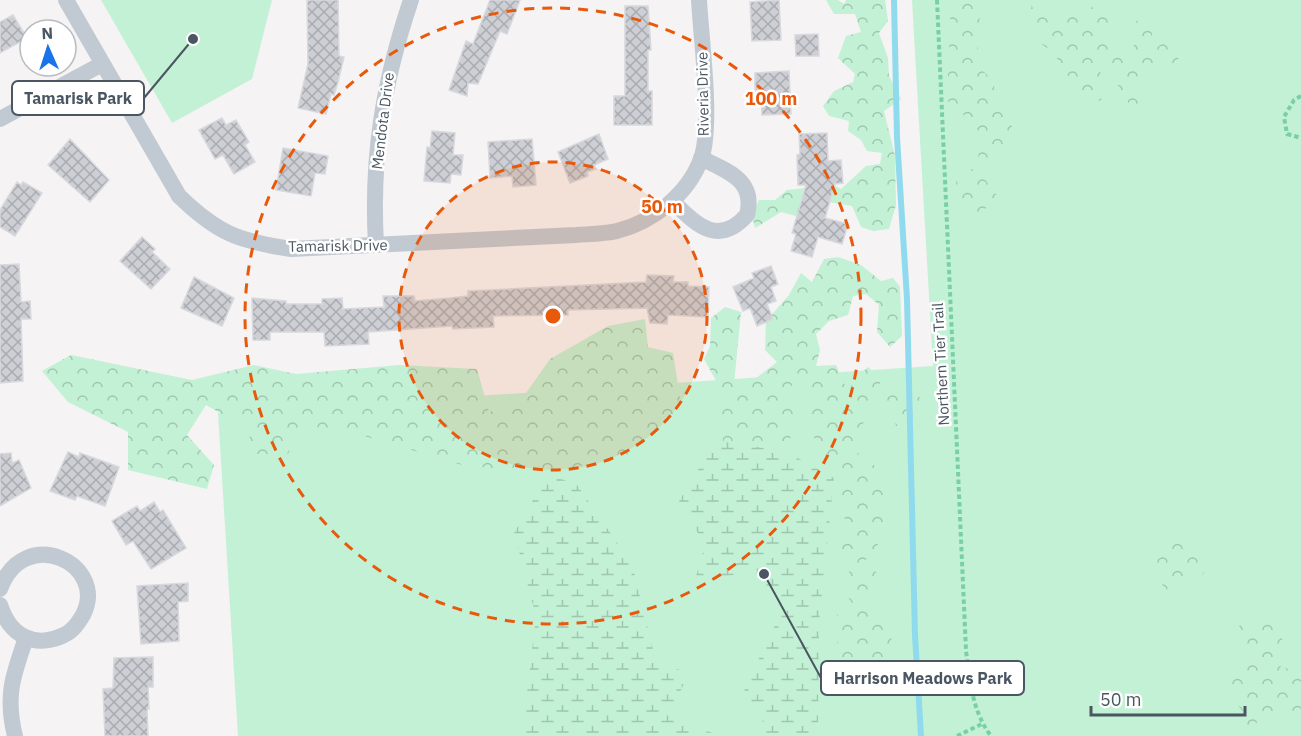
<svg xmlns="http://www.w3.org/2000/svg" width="1301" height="736" viewBox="0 0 1301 736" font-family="'IBM Plex Sans',sans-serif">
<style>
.green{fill:#c3f1d5}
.forest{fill:url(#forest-crowns)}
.wetland{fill:url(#wetland-marsh)}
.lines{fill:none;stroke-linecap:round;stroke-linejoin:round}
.stream{stroke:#90daee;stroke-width:6}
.building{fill:url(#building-cross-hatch);stroke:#d7d9de;stroke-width:1.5}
.path{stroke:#7ad0a6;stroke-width:4;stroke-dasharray:4.5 3;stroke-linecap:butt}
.minor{stroke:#c1cad2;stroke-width:16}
.ring{fill:none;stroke:#e8590c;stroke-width:3;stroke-dasharray:10 8}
.labels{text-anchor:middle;stroke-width:5;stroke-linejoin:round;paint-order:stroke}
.street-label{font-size:15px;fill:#4a5661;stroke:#fff}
.centre{fill:#e8590c;stroke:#fff;stroke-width:3}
.ring-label{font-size:18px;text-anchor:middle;font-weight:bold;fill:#e8590c;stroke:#fff;stroke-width:5;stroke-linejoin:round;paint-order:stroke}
.leader{fill:none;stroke:#4a5661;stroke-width:2}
.callout-dot{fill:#4a5661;stroke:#fff;stroke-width:2}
.callout{fill:#fff;stroke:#4a5661;stroke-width:2}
.callout-label{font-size:16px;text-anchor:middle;font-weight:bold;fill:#4a5661}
</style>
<defs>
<pattern id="forest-crowns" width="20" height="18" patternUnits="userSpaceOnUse" patternTransform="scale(1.5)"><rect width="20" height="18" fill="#c3f1d5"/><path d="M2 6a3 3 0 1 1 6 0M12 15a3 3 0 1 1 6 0" fill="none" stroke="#a0c6b0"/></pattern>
<pattern id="wetland-marsh" width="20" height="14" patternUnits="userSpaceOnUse" patternTransform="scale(1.5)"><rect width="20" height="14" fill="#c3f1d5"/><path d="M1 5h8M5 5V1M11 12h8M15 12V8" fill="none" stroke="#a0c6b0"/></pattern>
<pattern id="building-cross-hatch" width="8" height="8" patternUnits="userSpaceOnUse" patternTransform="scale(1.5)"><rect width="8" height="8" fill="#cdcfd5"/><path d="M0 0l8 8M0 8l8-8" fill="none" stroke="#a8abb0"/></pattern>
</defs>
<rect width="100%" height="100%" fill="#f5f3f3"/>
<!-- green -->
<g class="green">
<path d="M101,0H272L252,79L172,123Z"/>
<path d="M912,0H1301V736H238L218,413L933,366Z"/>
</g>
<!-- forest -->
<g class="forest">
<path d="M826,0H838L844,4L846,0H885L888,21L879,33L888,58L889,76L901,99L884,111L895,156L896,205L889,229L873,231L861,227L852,206L817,200L796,216L781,212L755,228L752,215L759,200H775L787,190L833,185L841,189L866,166L880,164L882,153L867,151L861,140L848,131L849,121L829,116L823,106L834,91L853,82L855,74L838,58L846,36L861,32L855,14H834Z"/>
<path d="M951,0H974L980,15L977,65L994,82L995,106L1008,117L1018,141L995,156L984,178L999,198L975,217L957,209L956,175L978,167L979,131L968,125L961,109L947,101Z"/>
<path d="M1028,0H1054L1050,10L1059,12L1076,6L1088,13L1096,0H1104L1112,11L1106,36L1115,44L1122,60L1132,53L1137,33L1135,22L1144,17L1152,21L1153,32L1148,44L1157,47L1174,37L1184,51C1173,67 1164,71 1145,70L1133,80L1147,103L1139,112L1121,96L1110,56L1099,68L1104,84L1101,101L1087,98L1074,79L1058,70L1057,55L1040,43L1043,28L1027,23L1023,14L1032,7Z"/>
<path d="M838,257L861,265L881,281L893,278L900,287L902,336L890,347L877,332L879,305L866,294L853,296L848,315L829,321L816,334L820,350L816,366L836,365L844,384L854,386L855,379L868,367L881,378L879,389L919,396L924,407L918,425L896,426L891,407L877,404L859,429L854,450L884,473L889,494L874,508L885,518L886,534L865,561L881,577L883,589L871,602L893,636L882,659L861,671L858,687L843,694L828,675C839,655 838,637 837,614L854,606L843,590L851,567H841L835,551L845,519L832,497L844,479C839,468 831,463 823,454C808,437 810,409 813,389L805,377L790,387L796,415L790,440C763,451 751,452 723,444L721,390L704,359L710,346L711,318L725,307L741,312L734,384L747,385L777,362L765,350L766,321L789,295L801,273L812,282L824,259Z"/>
<path d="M645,319L648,347L673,353L682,410L632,454L548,474L462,465L354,433L302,425L288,454H253L248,429L206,405L187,435L214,465L207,489L128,470V432L68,402L42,371L71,355L192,380L254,365L296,374L399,365L477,369L489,412L519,403L550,359L608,326Z"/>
<path d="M1176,540L1202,551L1209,565L1199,580L1181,578L1166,590L1154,573L1158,550Z"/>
<path d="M1244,618L1278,621L1283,643L1279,666L1299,672L1301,670V710L1278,712L1248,727L1241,709L1227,692L1230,674L1241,669L1245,656L1232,639Z"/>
</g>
<!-- wetland -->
<g class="wetland">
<path d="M716,440L787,452L834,478L819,622L818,736H755L764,724L744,689L782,611L754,570L694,584L705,545L679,501Z"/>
<path d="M548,474L577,485L632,564L656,662L689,673L668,717L721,736H522L536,616L514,533Z"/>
</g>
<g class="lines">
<!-- stream -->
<path class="stream" d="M894,0L897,137L907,299L915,635L921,736"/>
</g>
<!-- building -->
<g class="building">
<path d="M307,0H338L339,56L344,57L338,82L334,95L331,94L326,114L298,108L308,64Z"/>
<path d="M490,0H520L507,34L500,31L478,84L468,83L467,96L449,90L466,41L473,44Z"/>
<path d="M779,0L781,40L752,41L750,2Z"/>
<path d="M625,6H648L651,50H648V91H652V125H614V96H625Z"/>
<path d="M13,15L27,38L0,53V22Z"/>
<path d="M818,34L819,56H796L795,35Z"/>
<path d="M789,71L791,114L762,115L761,91H755V73Z"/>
<path d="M222,118L226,125L236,120L249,142L245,145L255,162L234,174L223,155L215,159L199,130Z"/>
<path d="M432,131L455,133L453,155H463L461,175L451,174L450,183L424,181L427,147L430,148Z"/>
<path d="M827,133L828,161L841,160L843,183L835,184L825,218L848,224L842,244L818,237L812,257L791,251L796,234L792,233L806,185H798L797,155L800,154L799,134Z"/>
<path d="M599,134L608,159L594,165L596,169L587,172L588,176L570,183L558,152Z"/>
<path d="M70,139L109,180L90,202L48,165Z"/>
<path d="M532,139L536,185L513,187L512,176L490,178L488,142Z"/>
<path d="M283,148L328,156L325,174L315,173L311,196L276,190Z"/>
<path d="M17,182L21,185L23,182L42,193L15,236L0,227V210Z"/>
<path d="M142,237L155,249L152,252L170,269L151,289L120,261Z"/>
<path d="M19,264L21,302L30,301L31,319H21L23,381L0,383V265Z"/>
<path d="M771,266L778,284L771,287L776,301L767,304L773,319L757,326L750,308L743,311L733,287L754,278L752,273Z"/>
<path d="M647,275L674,276L673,282H688V286L709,287L708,317L668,315L667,324L650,323L647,308L568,310V315L493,316L494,327L453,329L452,326L368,332L369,344L325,346L324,332H270V340H253L252,298L286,301V304H322V299L342,298L343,309L384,307L383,296H414L415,301L450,298L468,296V291L646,282Z"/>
<path d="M194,277L234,298L222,326L181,308Z"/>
<path d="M68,452L79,457L80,453L119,467L105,506L77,496L75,500L50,491Z"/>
<path d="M11,453L12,463L19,460L31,488L0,506V454Z"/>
<path d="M154,502L160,512L163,510L186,548L151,569L133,541L126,545L112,521L137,506L140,511Z"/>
<path d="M188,583V601L178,602L179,641L141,644L137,586Z"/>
<path d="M153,657V687H148L149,709H147L148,736H105L103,689L113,688L114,658Z"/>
</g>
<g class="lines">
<!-- path -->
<g class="path">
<path d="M937,0L966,651C970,681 972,711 991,736"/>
<path d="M1301,96L1294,100L1284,117L1287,134L1301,138"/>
<path d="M957,736L982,724"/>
</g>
<!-- minor -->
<g class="minor">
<path d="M66,0L179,196C218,234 239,241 291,249L576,235C590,234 604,234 617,231C653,222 688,194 701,159C713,127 701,38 699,0"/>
<path d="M0,119L102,64"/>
<path d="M673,202C697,225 718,247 747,215C756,180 727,171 701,158"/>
<path d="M376,245C371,157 383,83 411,0"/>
<path d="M0,589C24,523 109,564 83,615C78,623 73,631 64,635C52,641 37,643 25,637C11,630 5,619 0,605"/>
<path d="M15,736C5,696 13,675 26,638"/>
</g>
</g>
<!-- distance rings -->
<circle cx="553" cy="316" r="154" fill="#e8590c" fill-opacity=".12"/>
<g class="ring">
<circle cx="553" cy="316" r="154"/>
<circle cx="553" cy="316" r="308"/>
</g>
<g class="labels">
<!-- street labels -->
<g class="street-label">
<text transform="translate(703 94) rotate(-91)" y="5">Riveria Drive</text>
<text transform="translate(383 121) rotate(-83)" y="5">Mendota Drive</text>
<text transform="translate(338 246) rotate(-1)" y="5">Tamarisk Drive</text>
<text transform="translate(941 364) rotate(-93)" y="5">Northern Tier Trail</text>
</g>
</g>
<circle cx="553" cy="316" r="9" class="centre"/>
<g class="ring-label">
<text x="771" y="105">100 m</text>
<text x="662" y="213">50 m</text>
</g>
<!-- callouts -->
<path class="leader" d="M193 39L144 98M764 574L821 678"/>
<g class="callout-dot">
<circle cx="193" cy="39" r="6"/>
<circle cx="764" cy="574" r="6"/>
</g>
<g class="callout">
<rect x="12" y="81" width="132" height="34" rx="6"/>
<rect x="821" y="661" width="203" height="34" rx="6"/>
</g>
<g class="callout-label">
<text x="78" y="104">Tamarisk Park</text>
<text x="923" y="684">Harrison Meadows Park</text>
</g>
<!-- north arrow -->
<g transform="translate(48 48) rotate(357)"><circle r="28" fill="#ffffff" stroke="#b7bbc0" stroke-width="1.5"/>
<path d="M0-4.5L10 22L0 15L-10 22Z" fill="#1a73e8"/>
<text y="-9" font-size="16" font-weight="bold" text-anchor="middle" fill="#4a5661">N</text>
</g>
<!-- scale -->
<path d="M1091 706v9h154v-9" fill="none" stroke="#4a5661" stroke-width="3"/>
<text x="1100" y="706" font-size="18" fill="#4a5661" stroke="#ffffff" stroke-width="4.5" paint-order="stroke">50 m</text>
</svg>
